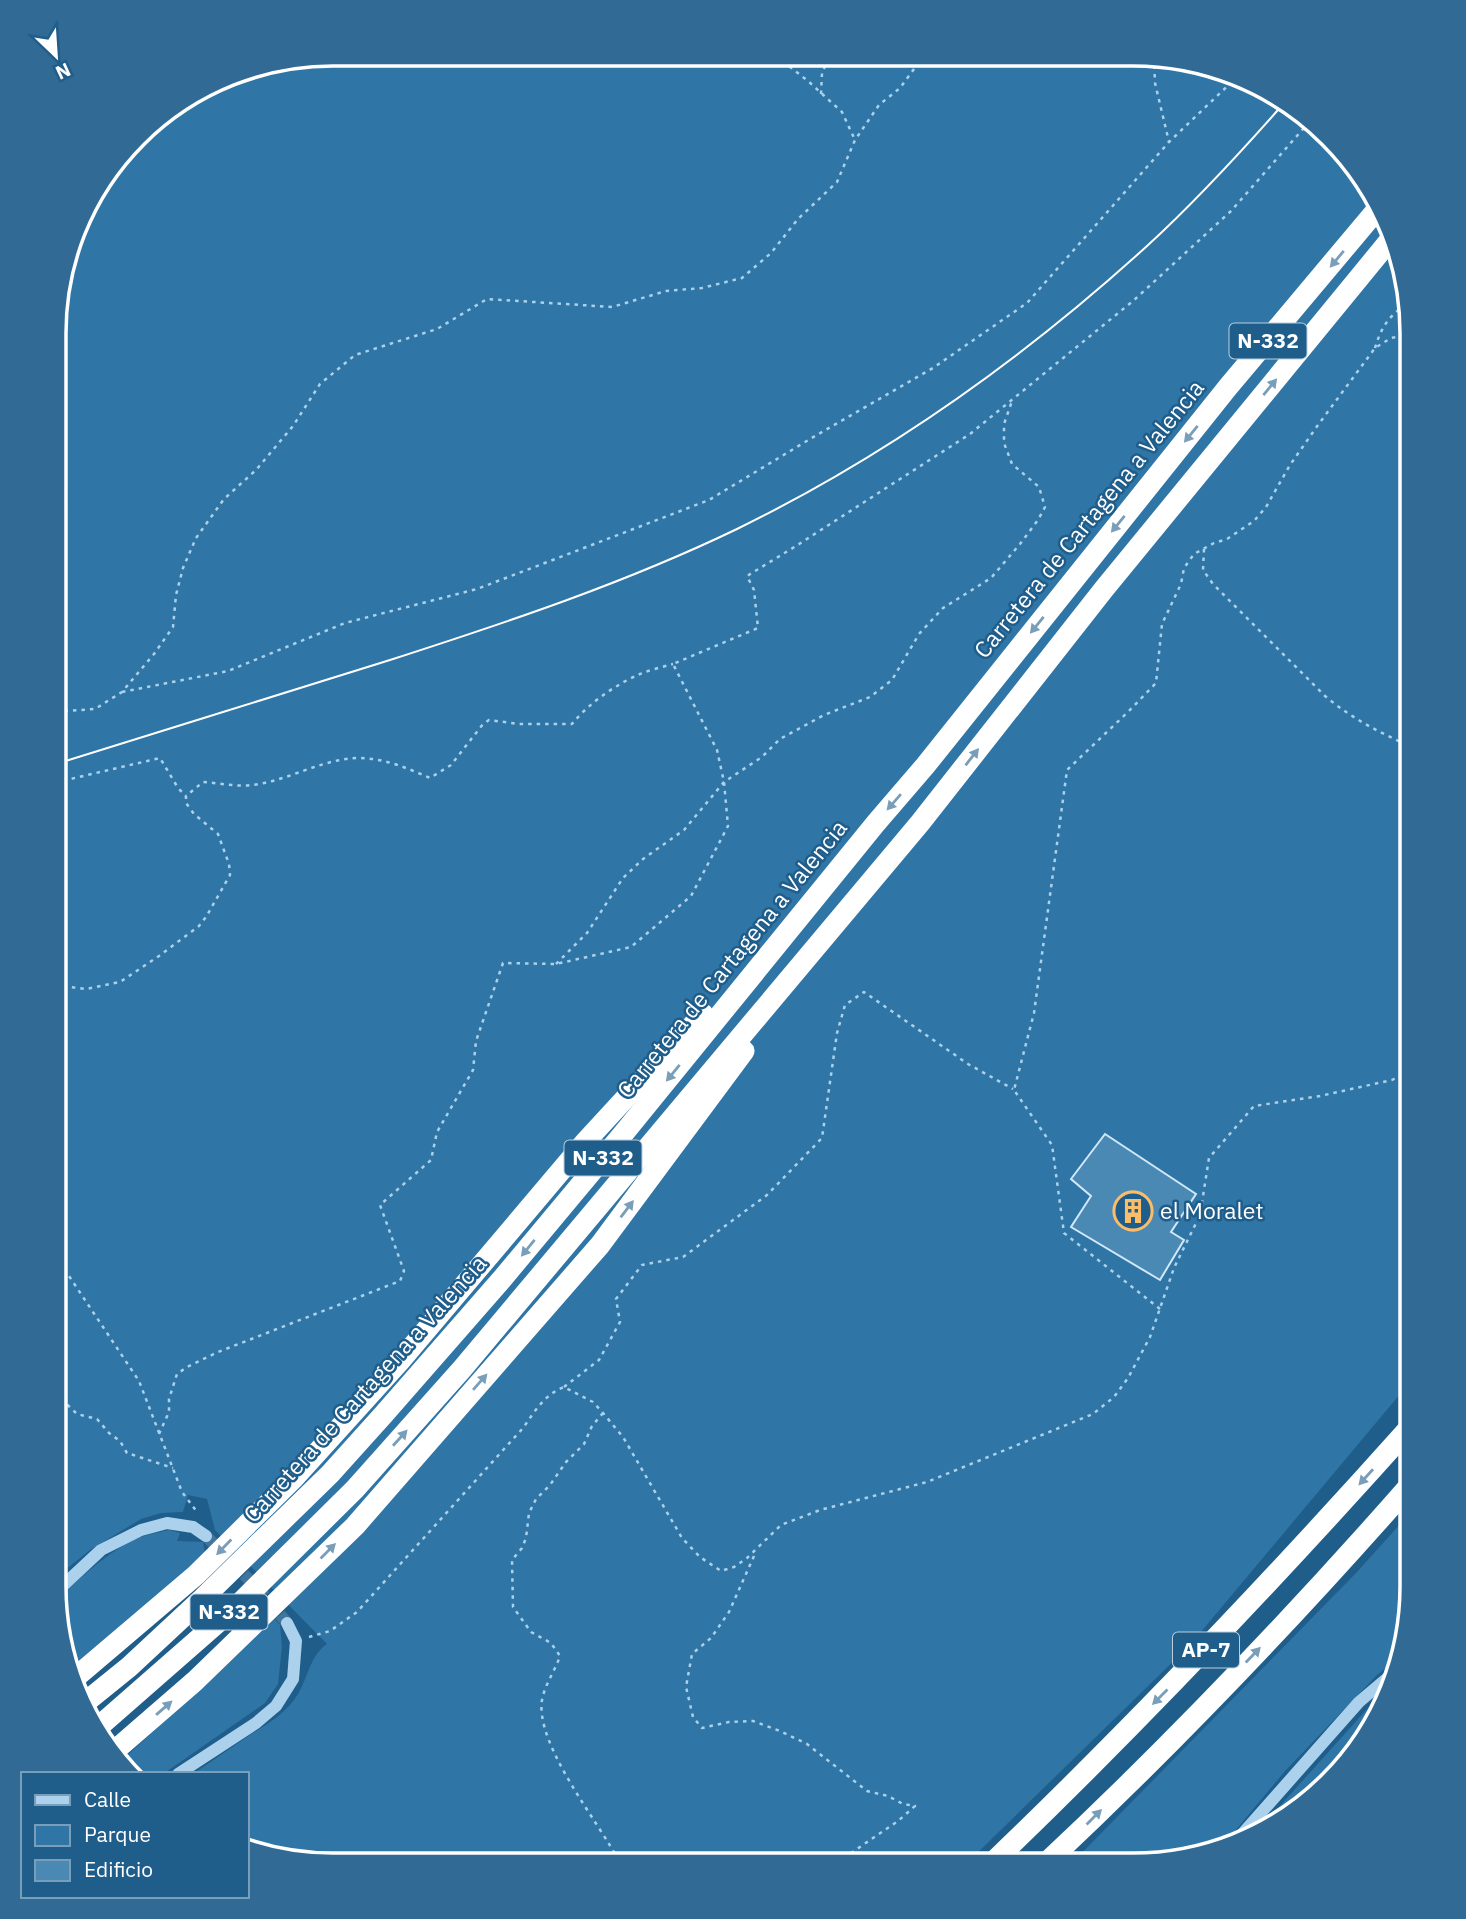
<svg xmlns="http://www.w3.org/2000/svg" width="1466" height="1919" viewBox="0 0 1466 1919" font-family="'IBM Plex Sans',sans-serif">
<style>
.green{fill:#2f76a7}
.building{fill:#4b89b5;stroke:#d0e8f9;stroke-width:2}
.lines{fill:none;stroke-linecap:round;stroke-linejoin:round}
.minor-tunnel{stroke:#41759c;stroke-width:12;stroke-dasharray:12 6;stroke-linecap:butt}
.path{stroke:#abd1ec;stroke-width:2.5;stroke-dasharray:3.5 5;stroke-linecap:butt}
.minor{stroke:#abd1ec;stroke-width:12}
.highway{stroke:#fff;stroke-width:21}
.tram{stroke:#fff;stroke-width:2}
.oneway{fill:#799eb9}
.labels{text-anchor:middle;stroke-width:5;stroke-linejoin:round;paint-order:stroke}
.shield{fill:#1f5d8b;stroke:#bccedc;stroke-width:2}
.shield-label{font-size:21px;font-weight:bold;fill:#fff}
.street-label{font-size:23px;fill:#fff;stroke:#1f5d8b}
.poi-label{font-size:23px;fill:#fff;stroke:#1f5d8b;text-anchor:start}
.rim{fill:none;stroke:#fff;stroke-width:3.5}
</style>
<rect width="100%" height="100%" fill="#1f5d8b"/>
<!-- green -->
<g class="green">
<path d="M333,54L1170,57L1239,75L1302,112L1383,209L1412,333L1411,1381L1190,1645L966,1864L297,1862L247,1843V1774H193C211,1762 229,1749 247,1737C264,1726 282,1716 294,1700C308,1682 308,1657 327,1644L215,1530L207,1499L188,1495L183,1512L161,1513L141,1519L90,1550L54,1579L57,296L91,194L150,123L243,69Z"/>
<path d="M1411,1512V1605L1401,1655L1377,1675L1285,1771L1225,1843L1133,1865H1070L1357,1572Z"/>
<path d="M169,1530L180,1533L177,1541L203,1542L205,1553L163,1593L73,1667L57,1599C77,1581 108,1552 132,1541C143,1535 156,1533 169,1530Z"/>
<path d="M275,1619L280,1625L282,1646L278,1684L265,1703L163,1774H128L119,1763Z"/>
<path d="M1391,1688L1365,1740L1317,1795L1257,1836L1252,1837L1368,1708Z"/>
</g>
<!-- building -->
<path class="building" d="M1105,1134L1196,1194L1171,1232L1184,1240L1160,1280L1071,1227L1091,1196L1071,1179Z"/>
<g class="lines">
<!-- minor-tunnel -->
<path class="minor-tunnel" d="M206,1536L263,1594L287,1623"/>
<!-- path -->
<g class="path">
<path d="M776,56L808,81L842,112L855,140"/>
<path d="M1154,57L1155,83L1169,142"/>
<path d="M821,94L822,73L826,64V56"/>
<path d="M1375,348C1381,328 1388,317 1405,305"/>
<path d="M1204,549L1203,570L1213,584L1325,696C1351,718 1380,733 1412,747"/>
<path d="M122,692L228,671L345,623L477,589L709,500L815,436L933,368L1027,303L1169,142L1239,75"/>
<path d="M56,710L66,711L95,709L122,692L154,654L173,627L176,595L183,568L196,538L224,499L256,470L293,426L320,384L355,355L437,329L487,299L612,307L666,291L702,288L742,278L771,253L798,219L837,182L855,140L879,105L900,88L917,65L937,56"/>
<path d="M56,785L66,780L160,758L178,788L186,796"/>
<path d="M556,964L587,933L623,878L643,859L684,830L724,782L762,757L780,739L824,715L870,697L892,680L919,634L943,608L991,578L1020,544L1038,520L1045,507L1039,487L1012,464L1004,443V424L1012,401"/>
<path d="M55,985L86,989L120,982L159,956L199,926L206,917L230,875L229,864L218,834L194,814L186,803V796L203,782C219,783 236,787 252,785C288,781 321,759 358,758C384,758 407,768 430,778L451,765L483,724L489,720L519,724H572C589,703 615,685 640,674C650,670 662,667 673,664"/>
<path d="M55,1255L139,1381L182,1492L197,1512V1514"/>
<path d="M1160,1309L1064,1233L1052,1145L1014,1090L1034,1013L1067,770L1129,711L1156,683L1162,624L1181,584L1184,568L1194,554L1214,543L1227,539L1254,521L1266,507L1290,465L1318,425L1375,348L1391,338L1409,335L1412,337"/>
<path d="M564,1387L599,1360L620,1322L616,1299L642,1265L683,1257L767,1195L822,1138L837,1033L845,1005L864,992L968,1064L1013,1089"/>
<path d="M55,1393L77,1414L97,1419L109,1433L120,1441L127,1453L173,1468"/>
<path d="M603,1413L592,1426L584,1444L566,1462L550,1485L536,1499L529,1513L526,1538L522,1548L512,1560L513,1607L531,1632L551,1643L560,1656C555,1671 545,1684 542,1700C535,1745 599,1822 620,1863"/>
<path d="M159,1434L169,1412V1399L177,1374L187,1367L218,1352L400,1281L404,1271L380,1205L431,1160L437,1132L473,1070L476,1041L503,963L556,964L631,947L691,896L728,826L724,782L717,750L673,664L758,628L754,590L747,576L796,546L970,434L1133,301L1231,211L1310,121"/>
<path d="M754,1556L729,1612L711,1638L692,1654L686,1687L693,1717L702,1728L729,1722L753,1721L780,1731L807,1744L867,1791L888,1796L903,1804L915,1806L898,1821L835,1864"/>
<path d="M309,1637L330,1631L357,1612L523,1428C535,1411 545,1394 564,1387L593,1402L603,1413L623,1437L682,1538L700,1557L721,1571L734,1567L747,1558L781,1525L820,1510L927,1482L1093,1414L1114,1397L1128,1378L1150,1337L1174,1268L1200,1215L1209,1158L1254,1106L1320,1096L1392,1080L1411,1070"/>
</g>
<!-- minor -->
<g class="minor">
<path d="M56,1592L101,1550L141,1530L167,1523L193,1527L206,1536"/>
<path d="M178,1774L256,1723L276,1706L293,1679L296,1641L287,1623"/>
<path d="M1236,1841L1359,1702L1398,1669"/>
</g>
<!-- highway -->
<g class="highway">
<path d="M76,1677L196,1575L294,1478L400,1361L586,1141L703,1014"/>
<path d="M82,1705L129,1667L201,1600L330,1474L384,1414L502,1279L628,1128L876,823L925,766L1228,387L1380,206"/>
<path d="M96,1729L241,1602L355,1489L462,1369L920,823L1104,589L1390,240"/>
<path d="M112,1753L195,1681L355,1526L600,1245L744,1051"/>
<path d="M991,1864C1137,1724 1276,1577 1411,1426"/>
<path d="M1045,1864C1173,1744 1295,1616 1411,1484"/>
</g>
<!-- tram -->
<path class="tram" d="M56,764C167,729 279,695 390,660C508,622 625,583 737,529C886,456 1024,358 1147,246C1196,201 1241,152 1285,102"/>
</g>
<!-- one-way arrows -->
<defs><path id="oneway-solid" d="M-6-.8H1V-3.2L6.5 0L1 3.2V.8H-6Z" transform="scale(1.75)"/></defs>
<g class="oneway">
<use href="#oneway-solid" transform="translate(1337 259) rotate(130)"/>
<use href="#oneway-solid" transform="translate(1270 387) rotate(-51)"/>
<use href="#oneway-solid" transform="translate(1191 434) rotate(129)"/>
<use href="#oneway-solid" transform="translate(1118 524) rotate(129)"/>
<use href="#oneway-solid" transform="translate(1037 625) rotate(129)"/>
<use href="#oneway-solid" transform="translate(972 757) rotate(-52)"/>
<use href="#oneway-solid" transform="translate(894 802) rotate(131)"/>
<use href="#oneway-solid" transform="translate(673 1073) rotate(129)"/>
<use href="#oneway-solid" transform="translate(627 1209) rotate(-53)"/>
<use href="#oneway-solid" transform="translate(528 1248) rotate(129)"/>
<use href="#oneway-solid" transform="translate(480 1382) rotate(-49)"/>
<use href="#oneway-solid" transform="translate(400 1438) rotate(-48)"/>
<use href="#oneway-solid" transform="translate(1366 1477) rotate(132)"/>
<use href="#oneway-solid" transform="translate(224 1547) rotate(134)"/>
<use href="#oneway-solid" transform="translate(328 1551) rotate(-45)"/>
<use href="#oneway-solid" transform="translate(1253 1655) rotate(-46)"/>
<use href="#oneway-solid" transform="translate(1160 1697) rotate(135)"/>
<use href="#oneway-solid" transform="translate(164 1708) rotate(-41)"/>
<use href="#oneway-solid" transform="translate(1094 1817) rotate(-45)"/>
</g>
<!-- icons -->
<defs>
<g id="building-ring" transform="scale(2.0125)"><circle r="9.5" fill="#1f5d8b" stroke="#fabd6a" stroke-width="1.5"/><path d="M-4-6H4V6H1V3H-1V6H-4ZM-2.5-4.3h1.7v1.8h-1.7ZM.8-4.3h1.7v1.8H.8ZM-2.5-1h1.7V.8h-1.7ZM.8-1h1.7V.8H.8Z" fill="#fabd6a"/></g>
</defs>
<g fill-rule="evenodd">
<use href="#building-ring" x="1133" y="1211"/>
</g>
<g class="labels">
<!-- shield labels -->
<g class="shield">
<rect x="1229.5" y="323.5" width="77" height="35" rx="5"/>
<rect x="564.5" y="1140.5" width="77" height="35" rx="5"/>
<rect x="190.5" y="1594.5" width="77" height="35" rx="5"/>
<rect x="1173" y="1632.5" width="66" height="35" rx="5"/>
</g>
<g class="shield-label">
<text x="1268" y="348">N-332</text>
<text x="603" y="1165">N-332</text>
<text x="229" y="1619">N-332</text>
<text x="1206" y="1657">AP-7</text>
</g>
<!-- street labels -->
<g class="street-label">
<text transform="translate(1089 519) rotate(-51)" y="8">Carretera de Cartagena a Valencia</text>
<text transform="translate(732 959) rotate(-51)" y="8">Carretera de Cartagena a Valencia</text>
<text transform="translate(365 1389) rotate(-48)" y="8">Carretera de Cartagena a Valencia</text>
</g>
<!-- poi labels -->
<g class="poi-label">
<text x="1160" y="1219">el Moralet</text>
</g>
</g>
<!-- crop -->
<path d="M0 0H1466V1919H0ZM333 66H1133A267 267 0 0 1 1400 333V1586A267 267 0 0 1 1133 1853H333A267 267 0 0 1 66 1586V333A267 267 0 0 1 333 66Z" fill="#316a94" fill-rule="evenodd"/>
<path class="rim" d="M333 66H1133A267 267 0 0 1 1400 333V1586A267 267 0 0 1 1133 1853H333A267 267 0 0 1 66 1586V333A267 267 0 0 1 333 66Z"/>
<!-- legend -->
<rect x="21" y="1772" width="228" height="126" fill="#1f5d8b" stroke="#799eb9" stroke-width="2"/>
<rect x="35" y="1795" width="35" height="10" fill="#abd1ec" stroke="#799eb9" stroke-width="2"/>
<text x="84" y="1807" font-size="21" fill="#ffffff">Calle</text>
<rect x="35" y="1825" width="35" height="21" fill="#2f76a7" stroke="#799eb9" stroke-width="2"/>
<text x="84" y="1842" font-size="21" fill="#ffffff">Parque</text>
<rect x="35" y="1860" width="35" height="21" fill="#4b89b5" stroke="#799eb9" stroke-width="2"/>
<text x="84" y="1877" font-size="21" fill="#ffffff">Edificio</text>
<!-- north arrow -->
<g transform="translate(56 56) rotate(155)" stroke="#1f5d8b" stroke-width="5" paint-order="stroke">
<path d="M0-5L12 26L0 18L-12 26Z" fill="#ffffff"/>
<text y="-10" font-size="19" font-weight="bold" text-anchor="middle" fill="#ffffff">N</text>
</g>
</svg>
